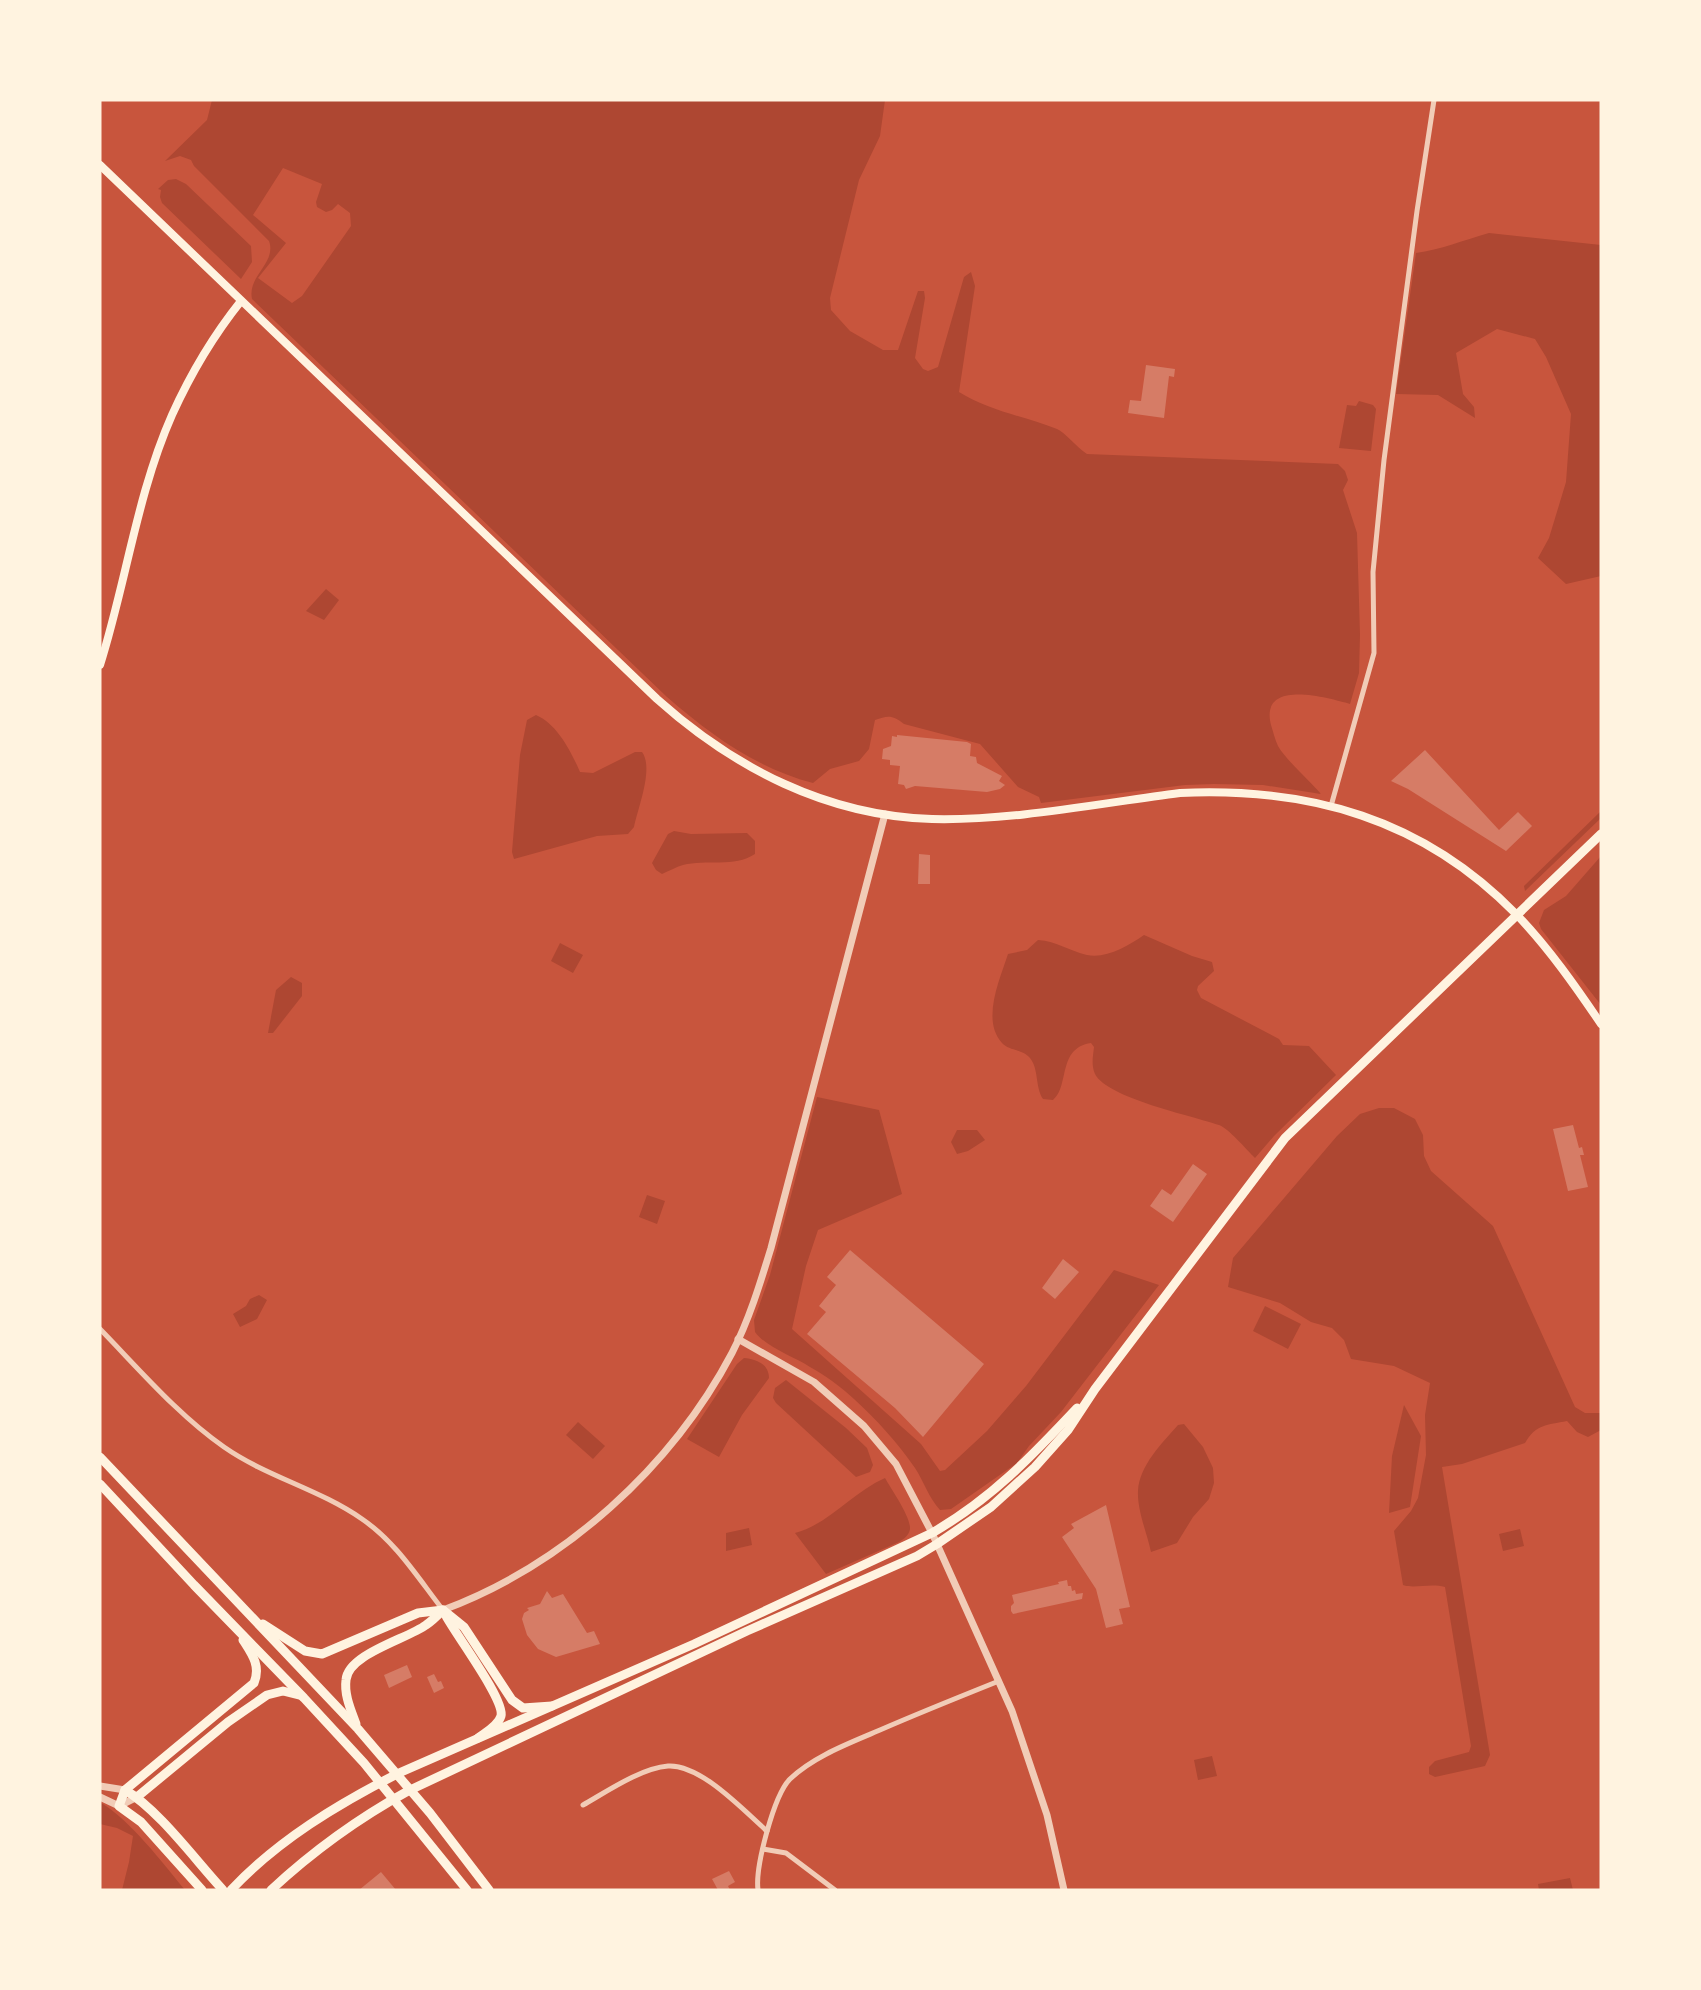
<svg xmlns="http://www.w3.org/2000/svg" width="1701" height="1990" viewBox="0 0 1701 1990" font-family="Mulish,sans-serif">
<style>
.green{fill:#ae4732;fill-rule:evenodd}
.building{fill:#d67c66}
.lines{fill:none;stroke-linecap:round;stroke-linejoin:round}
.minor{stroke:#f1ccb7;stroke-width:5}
.tertiary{stroke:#f1ccb7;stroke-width:7}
.secondary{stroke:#fff3e0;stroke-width:8}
.primary{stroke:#fff3e0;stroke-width:9}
.trunk{stroke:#fff3e0;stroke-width:9}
</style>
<rect width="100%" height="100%" fill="#c8553d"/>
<!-- green -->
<g class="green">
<path d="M212,100H885L880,136L859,180L830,298L831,310L850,331L883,350H898L918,291H924L925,298L915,358L923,369L928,371L938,367L964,277L971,272L975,286L959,392C989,411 1024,416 1057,429C1065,432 1076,447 1087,454L1338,464L1345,471L1348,480L1343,490L1357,533L1360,635L1359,673L1350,704C1328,698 1259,678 1271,725C1273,731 1275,740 1278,746C1286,760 1310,781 1321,794L1263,785L1214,784L1185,785L1041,803L1039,797L1018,787L980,744L904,724C893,715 888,715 875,720L869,749L859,761L830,769L813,783C756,768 711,735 667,697L252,299C247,276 277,263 269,241L194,166L191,160L180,156L165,161L207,120ZM283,168L322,184L316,202L317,207L326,212L332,210L338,204L350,213L351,226L302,296L292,303L258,278L286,243L253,215Z"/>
<path d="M176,179L186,184L251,246L252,262L241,279L162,203L160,197L161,190L158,189L168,180Z"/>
<path d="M1489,233L1601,245V576L1566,584L1538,558L1549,538L1566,482L1571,414L1546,357L1535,339L1497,329L1456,353L1463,394L1474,407L1475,418L1438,395L1396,394L1416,253C1440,250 1464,240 1489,233Z"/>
<path d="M1359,401L1373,405L1376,409L1371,451L1339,448L1347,405L1356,406Z"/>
<path d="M326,589L339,600L324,620L306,611Z"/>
<path d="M536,715C557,724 571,751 580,772L593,773L635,752H642C654,768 638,808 634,827L628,834L597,836L514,859L512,852L520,755L527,720Z"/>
<path d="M1601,811V818L1525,891L1524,886Z"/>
<path d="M674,831L691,834L747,833L755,841V854C734,868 706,859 683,865C676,867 669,871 662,874L656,870L652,863L668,834Z"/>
<path d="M1601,856V1005L1541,929L1539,923L1544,910L1566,896Z"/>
<path d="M1144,935L1192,956L1212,962L1214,971L1198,986L1197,990L1201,998L1279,1039L1283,1045L1309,1046L1336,1075L1274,1136L1255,1158C1247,1150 1228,1128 1219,1125C1193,1116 1107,1098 1095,1074C1091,1065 1093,1056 1094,1047L1091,1043C1057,1048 1070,1086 1053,1100L1043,1099C1035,1087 1039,1069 1030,1058C1023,1049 1009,1051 1002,1043C981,1020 1000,979 1008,954L1027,950L1038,940C1057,941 1069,951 1087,955C1106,959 1128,946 1144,935Z"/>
<path d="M560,943L583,955L573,973L551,961Z"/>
<path d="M291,977L302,983V996L273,1033H268L276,990Z"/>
<path d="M817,1097L879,1110L902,1194L818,1230L806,1266L792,1329L921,1444L940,1471L945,1470L987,1431L1026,1386L1114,1270L1159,1285L1061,1412L1029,1446L1017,1463L951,1509L940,1510C929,1498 924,1482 915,1468C898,1443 876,1419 854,1399C841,1387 825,1375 810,1367C793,1356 767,1348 755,1332L754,1320L770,1275Z"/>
<path d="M1379,1108H1394L1415,1119L1423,1135L1424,1156L1431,1171L1493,1226L1575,1407L1585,1413H1601V1430L1588,1437L1577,1432L1567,1421C1547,1425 1536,1424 1525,1443L1462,1464L1442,1467L1490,1755L1485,1766L1435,1777L1429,1774V1767L1435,1761L1469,1752L1471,1746L1445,1587C1430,1583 1414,1589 1403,1585L1394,1531L1411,1511L1418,1498L1426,1455L1425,1415L1430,1383L1394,1366L1351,1359L1344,1340L1332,1328L1311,1322L1280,1303L1228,1287L1233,1258L1337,1136L1360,1114Z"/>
<path d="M957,1130H977L985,1140L968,1151L957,1154L951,1142Z"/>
<path d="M647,1195L665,1201L657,1224L639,1217Z"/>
<path d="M259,1295L267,1300L257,1319L240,1327L233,1314L246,1306L250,1299Z"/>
<path d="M1265,1306L1301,1324L1288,1349L1253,1331Z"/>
<path d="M744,1358C756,1359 769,1364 769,1378L742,1415L719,1457L687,1439L737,1364Z"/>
<path d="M786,1380L846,1428L867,1448L873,1465L870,1472L856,1477L776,1403L773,1398L775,1388Z"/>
<path d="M1404,1405L1421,1436L1410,1507L1389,1513L1392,1456Z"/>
<path d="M578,1422L605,1446L593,1459L566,1435Z"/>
<path d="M1184,1424L1203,1447L1213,1468L1214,1483L1209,1499L1193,1517L1177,1543L1151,1552C1147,1533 1137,1510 1138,1491C1139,1466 1162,1443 1178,1425Z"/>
<path d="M885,1478C891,1489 911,1517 910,1529C909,1535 904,1539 899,1542L826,1574L795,1533C829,1524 853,1492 885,1478Z"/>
<path d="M749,1528L752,1545L726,1551V1533Z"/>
<path d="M1520,1529L1524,1546L1503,1551L1499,1534Z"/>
<path d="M1212,1756L1217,1776L1198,1780L1194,1760Z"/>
<path d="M100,1802C132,1822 161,1861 185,1890H122L129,1862L133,1836L117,1828L100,1824Z"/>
<path d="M1570,1878L1573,1890H1539L1538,1884Z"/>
</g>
<!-- building -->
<g class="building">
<path d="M1146,365L1175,369L1174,377L1169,376L1164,418L1128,413L1130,400L1141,401Z"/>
<path d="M897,735L967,742L971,744L970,756L976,757L977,763L1002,776L999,781L1005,785L1000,789L987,792L915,786L906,789L904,785L898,784L900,766L890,765V760L882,759L883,749L891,746L892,736L897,737Z"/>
<path d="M1425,750L1499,830L1518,812L1532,826L1506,851L1408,789L1391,781Z"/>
<path d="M919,854L930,855V884H918Z"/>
<path d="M1573,1125L1579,1148L1582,1147L1584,1155H1580L1588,1187L1568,1191L1553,1129Z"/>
<path d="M1193,1164L1207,1174L1173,1222L1150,1206L1162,1189L1171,1195Z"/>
<path d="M850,1250L984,1364L923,1437L895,1408L807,1334L826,1312L819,1306L836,1285L827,1277Z"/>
<path d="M1063,1259L1079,1272L1055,1299L1042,1288Z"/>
<path d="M1106,1505L1130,1607L1119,1609L1123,1624L1106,1628L1096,1589L1062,1537L1074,1528L1071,1524Z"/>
<path d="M1067,1580L1068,1586H1071L1072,1591L1075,1590L1076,1594L1083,1593L1082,1599L1013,1614L1011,1611V1606L1014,1603L1012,1595L1059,1584L1058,1582Z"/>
<path d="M547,1591L552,1598L563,1594L587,1633L594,1631L600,1644L556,1657L538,1649L527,1635L522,1619L524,1613L529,1610L527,1608L540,1604Z"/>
<path d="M407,1665L412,1677L389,1688L384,1675Z"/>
<path d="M434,1674L438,1682L441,1681L444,1688L434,1693L427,1677Z"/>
<path d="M729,1871L735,1882L728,1886L730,1890H718L712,1879Z"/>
<path d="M381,1872L396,1890H359Z"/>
</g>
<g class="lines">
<!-- minor -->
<g class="minor">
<path d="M1331,806L1374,653L1373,572L1384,460L1417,211L1434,100"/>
<path d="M100,1329C139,1369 178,1415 224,1447C267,1477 319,1489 362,1519C396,1542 418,1578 443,1610"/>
<path d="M583,1805C606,1792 641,1768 668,1766C701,1764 744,1811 767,1831"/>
<path d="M763,1849L786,1853L835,1890"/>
<path d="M758,1890C755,1867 774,1795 790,1779C814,1756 850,1743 880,1730C919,1713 959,1697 999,1681"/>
</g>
<!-- tertiary -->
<g class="tertiary">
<path d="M738,1339L814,1382L864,1426L896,1464L932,1533L1012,1711L1047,1815L1064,1890"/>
<path d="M443,1610C564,1565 672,1467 732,1353C749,1320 760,1284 771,1248L885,814"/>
<path d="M100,1786L125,1790"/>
<path d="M100,1797L119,1806L137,1797"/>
</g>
<!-- secondary -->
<g class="secondary">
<path d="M100,165L657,699C734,768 827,816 932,819C1012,821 1101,803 1180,793C1310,787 1423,819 1516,914C1548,947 1576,987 1601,1024"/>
<path d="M100,665C126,583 137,494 172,415C191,373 213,336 241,301"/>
</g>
<!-- primary -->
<g class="primary">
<path d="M231,1890C278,1840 338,1804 399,1773L694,1644L932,1533C991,1499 1031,1457 1077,1408"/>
<path d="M271,1890C313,1851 357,1819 408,1791L747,1631L917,1556L937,1544L991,1507L1035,1467L1068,1430L1095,1389L1285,1138L1601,834"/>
</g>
<!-- trunk -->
<g class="trunk">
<path d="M100,1457L358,1729L430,1813L489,1890"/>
<path d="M100,1484L194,1585L304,1698L364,1763L467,1890"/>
<path d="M446,1616C456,1635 505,1700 501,1716C498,1726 486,1732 478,1738"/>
<path d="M263,1624L305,1651L322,1654L418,1613L443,1610L464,1627L512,1700L523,1708L552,1706"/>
<path d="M356,1724C351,1710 344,1695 346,1680C348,1654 407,1639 426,1625C432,1621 438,1615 443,1610"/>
<path d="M125,1790C158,1809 196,1861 223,1890"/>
<path d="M137,1797L228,1722L267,1695L283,1691L299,1695"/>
<path d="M202,1890L141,1822L119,1806L125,1790L254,1683C261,1666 252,1654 243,1640"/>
</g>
</g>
<!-- border -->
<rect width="1701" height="1990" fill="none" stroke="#fff3e0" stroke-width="203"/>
</svg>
